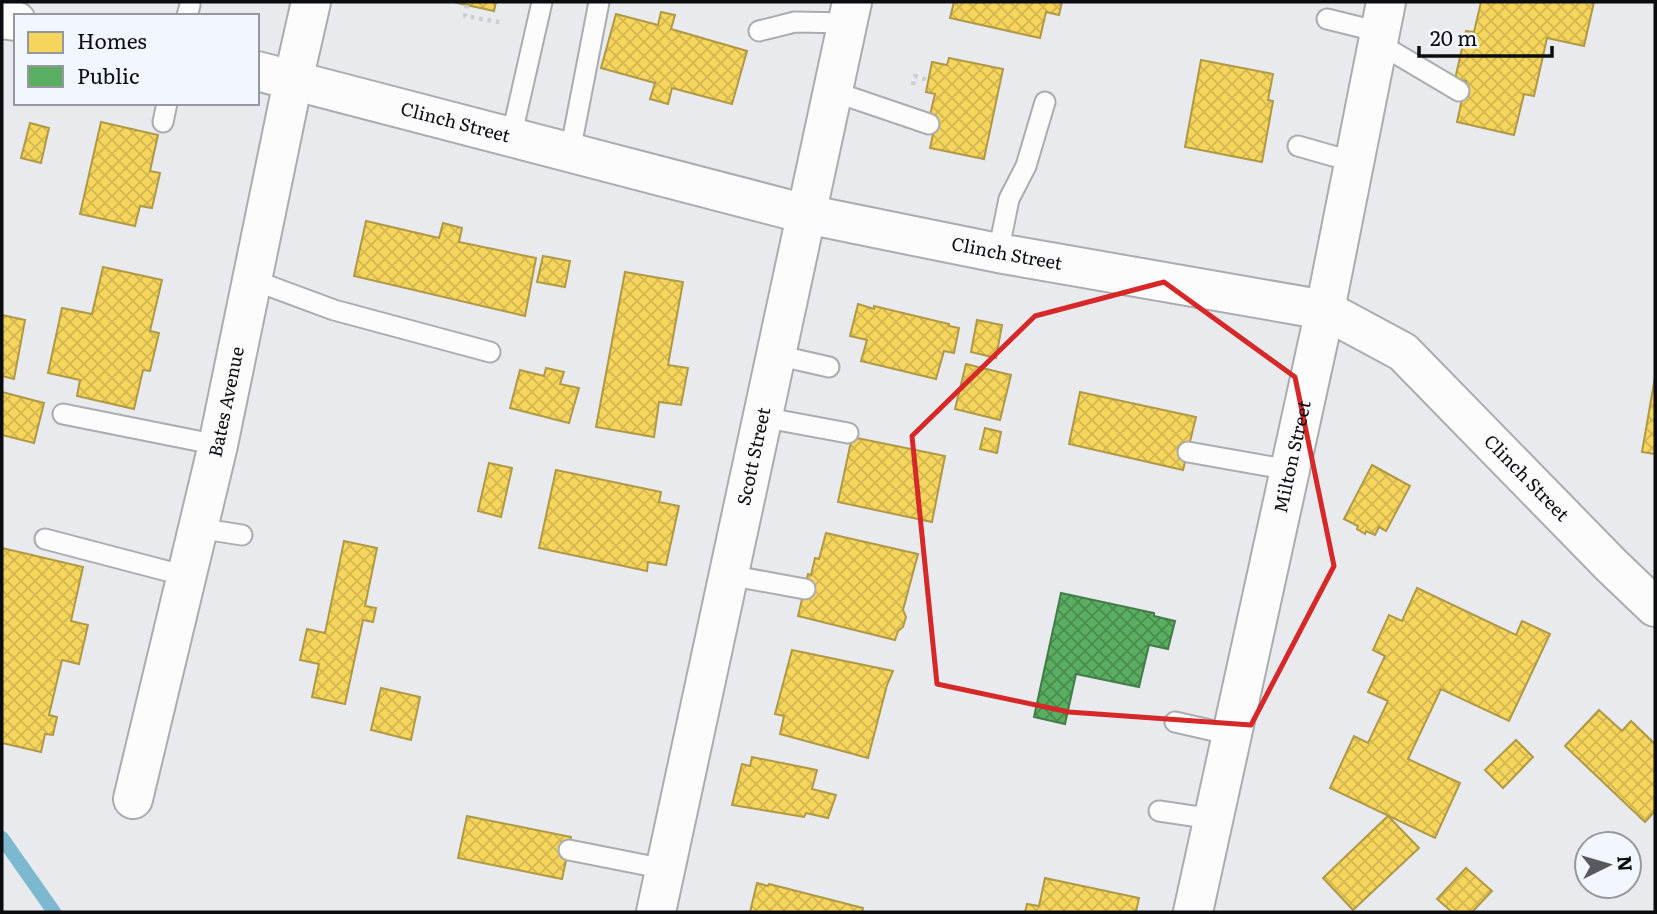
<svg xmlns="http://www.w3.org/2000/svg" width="1657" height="914" viewBox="0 0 1657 914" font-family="Literata,serif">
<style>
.homes{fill:url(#homes-cross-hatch);stroke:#b09945;stroke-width:2}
.public{fill:url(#public-cross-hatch);stroke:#427d48;stroke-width:2}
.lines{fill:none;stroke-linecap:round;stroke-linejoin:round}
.stream{stroke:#7db8d1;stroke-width:14}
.lane-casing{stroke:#aaacaf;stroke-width:23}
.street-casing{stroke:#aaacaf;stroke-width:42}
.path{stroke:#cececf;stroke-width:4.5;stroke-dasharray:3.5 5;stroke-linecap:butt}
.lane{stroke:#fcfcfc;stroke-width:19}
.street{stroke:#fcfcfc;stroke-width:38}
.marked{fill:none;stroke:#d62828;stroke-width:5;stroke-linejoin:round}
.labels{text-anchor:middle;stroke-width:7;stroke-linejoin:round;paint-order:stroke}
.street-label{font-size:18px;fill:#0b0c0f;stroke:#f2f6ff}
</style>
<defs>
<pattern id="homes-cross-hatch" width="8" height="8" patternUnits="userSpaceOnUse" patternTransform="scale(1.75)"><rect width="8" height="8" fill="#f6d55c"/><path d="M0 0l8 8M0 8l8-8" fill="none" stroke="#d2b64f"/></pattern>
<pattern id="public-cross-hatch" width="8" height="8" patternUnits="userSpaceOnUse" patternTransform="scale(1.75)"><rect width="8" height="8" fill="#5aae61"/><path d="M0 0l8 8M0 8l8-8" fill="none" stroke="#498c4e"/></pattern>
</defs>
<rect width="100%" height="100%" fill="#e8eaee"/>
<!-- homes -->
<g class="homes">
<path d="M453,2H496L494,11Z"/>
<path d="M954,2H1062L1059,15L1046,12L1040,38L950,18Z"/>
<path d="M1481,2H1594L1584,46L1547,38L1534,96L1524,94L1514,135L1457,122L1466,81L1455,79L1466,31L1474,32Z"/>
<path d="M661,12L675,15L671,29L747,51L732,104L672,88L668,104L650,99L655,83L601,68L616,14L658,25Z"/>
<path d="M949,58L1003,69L984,159L930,148L936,121L929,119L935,94L926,92L932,62L947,65Z"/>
<path d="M1201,60L1273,74L1268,100L1273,101L1262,162L1185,147Z"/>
<path d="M101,122L158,135L150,171L160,173L152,208L140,206L135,226L80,214Z"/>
<path d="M30,123L49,128L41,163L21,158Z"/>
<path d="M366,221L439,238L443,223L462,228L459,242L536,258L525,316L354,276Z"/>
<path d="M543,256L570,261L565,287L537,282Z"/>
<path d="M103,267L162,280L150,331L159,333L150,371L143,370L134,409L77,396L80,380L48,373L62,308L92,314Z"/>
<path d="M625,272L683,282L668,365L688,368L681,405L659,402L654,437L596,427Z"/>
<path d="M858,304L874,309V306L949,324V326L959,328L954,353L944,351L936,379L861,361L867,340L850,336Z"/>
<path d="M2,315L25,320L14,379L2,376Z"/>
<path d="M977,320L1002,325L996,358L971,352Z"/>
<path d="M966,364L1011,375L1000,420L955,409Z"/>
<path d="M546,368L564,372L560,384L579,388L569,423L510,408L520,370L544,376Z"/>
<path d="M1655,377V454L1642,452Z"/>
<path d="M2,392L44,403L34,443L2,435Z"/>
<path d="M1080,392L1196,417L1183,470L1069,444Z"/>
<path d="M985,428L1001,432L997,453L980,449Z"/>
<path d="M852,437L945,456L932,522L838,502Z"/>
<path d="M489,463L512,468L501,517L478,511Z"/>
<path d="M1372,465L1410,486L1386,531L1379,527L1375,535L1366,531L1365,534L1357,529L1358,526L1344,519Z"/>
<path d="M556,470L661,492L659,502L679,506L666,565L648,562L647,571L539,548Z"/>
<path d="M826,533L918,554L903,610L906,617L903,627L898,631L895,640L798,616L808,574L811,575L815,558L819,559Z"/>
<path d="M344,541L377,548L365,606L376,608L373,622L363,620L345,704L312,697L319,664L300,660L307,629L325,633Z"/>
<path d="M2,548L83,567L71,621L88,625L79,664L62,660L49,715L57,717L53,735L45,734L41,752L2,743Z"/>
<path d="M1417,588L1516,635L1522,621L1550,634L1509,721L1441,689L1408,759L1460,783L1435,838L1330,788L1354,736L1368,743L1388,701L1368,692L1385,656L1373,650L1389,615L1402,621Z"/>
<path d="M792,650L893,671L887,685L868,758L780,734L784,716L775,714Z"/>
<path d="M381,688L420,697L411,740L371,730Z"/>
<path d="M1599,710L1622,731L1631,721L1655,744V811L1645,822L1565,746Z"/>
<path d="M1516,740L1533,757L1503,788L1485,770Z"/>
<path d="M752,757L817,770L812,789L836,795L828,818L806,813L804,817L732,805L742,764L750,766Z"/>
<path d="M467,816L571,837L562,879L458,858Z"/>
<path d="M1388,816L1419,848L1353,910L1323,878Z"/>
<path d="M1466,868L1492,891L1472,912H1452L1437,899Z"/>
<path d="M1045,878L1139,898L1136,912H1025L1027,904L1039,906Z"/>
<path d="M757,883L768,886L769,884L863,908L862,912H750Z"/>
</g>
<!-- public -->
<path class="public" d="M1061,593L1154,613V616L1175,621L1168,649L1149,645L1139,687L1076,674L1065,724L1034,717Z"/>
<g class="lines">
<!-- stream -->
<path class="stream" d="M2,838L54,912"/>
<!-- lane casing -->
<g class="lane-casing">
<g id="lane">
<path d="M187,16L190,5"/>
<path d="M1327,19L1380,32"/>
<path d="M759,31L795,22L848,23"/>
<path d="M1378,43L1459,91"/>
<path d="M832,91L929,124"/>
<path d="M163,122L167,103"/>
<path d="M511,138L542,2"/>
<path d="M1298,146L1354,162"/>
<path d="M570,152L599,2"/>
<path d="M998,253L1009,199L1026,166L1045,102"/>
<path d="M253,280L334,310L490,352"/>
<path d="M776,355L829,367"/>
<path d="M63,414L218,445"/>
<path d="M762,417L848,433"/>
<path d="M1188,452L1290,470"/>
<path d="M197,528L242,535"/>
<path d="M45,539L186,576"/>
<path d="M728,575L805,589"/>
<path d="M1175,722L1232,735"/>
<path d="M1159,811L1213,819"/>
<path d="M569,850L665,869"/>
</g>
</g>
<!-- street casing -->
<g class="street-casing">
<g id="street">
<path d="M2,19L16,21"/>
<path id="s1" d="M257,71L806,214L998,253L1325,310L1403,352L1611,565L1655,607"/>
<path id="s2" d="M133,799L218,445L293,81L311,2"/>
<path id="s3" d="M656,912L852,2"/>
<path id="s4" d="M1193,912L1325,310L1386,2"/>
</g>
</g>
<!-- path -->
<g class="path">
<path d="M467,5L465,16L504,23"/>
<path d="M913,85L915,76L928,80"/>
</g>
<!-- lane -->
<use href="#lane" class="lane"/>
<!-- street -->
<use href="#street" class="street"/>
</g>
<!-- marked area -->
<path class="marked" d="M1164,282L1295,377L1334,566L1251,725L1069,712L937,684L912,436L1035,316Z"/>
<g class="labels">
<!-- street labels -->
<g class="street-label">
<text dy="6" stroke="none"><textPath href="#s1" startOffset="205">Clinch Street</textPath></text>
<text dy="6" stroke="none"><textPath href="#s1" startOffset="772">Clinch Street</textPath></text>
<text dy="6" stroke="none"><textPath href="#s2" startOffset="408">Bates Avenue</textPath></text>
<text dy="6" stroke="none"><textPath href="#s3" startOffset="466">Scott Street</textPath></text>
<text dy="6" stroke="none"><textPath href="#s4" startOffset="466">Milton Street</textPath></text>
<text dy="6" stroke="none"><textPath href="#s1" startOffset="1360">Clinch Street</textPath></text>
</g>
</g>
<!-- border -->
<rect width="1657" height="914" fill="none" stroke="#0b0c0f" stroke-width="7"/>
<!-- legend -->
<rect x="14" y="14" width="245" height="91" fill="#f2f6ff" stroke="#96989f" stroke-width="2"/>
<rect x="28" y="32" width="35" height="21" fill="#f6d55c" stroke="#96989f" stroke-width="2"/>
<text x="77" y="49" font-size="21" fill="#0b0c0f">Homes</text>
<rect x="28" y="66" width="35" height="21" fill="#5aae61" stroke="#96989f" stroke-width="2"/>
<text x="77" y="84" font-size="21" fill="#0b0c0f">Public</text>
<!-- north arrow -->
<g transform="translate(1608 865) rotate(85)"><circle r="33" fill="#f2f6ff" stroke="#96989f" stroke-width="2"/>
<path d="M0-5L12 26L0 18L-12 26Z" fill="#585a5d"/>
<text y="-10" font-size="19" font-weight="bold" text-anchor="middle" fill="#0b0c0f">N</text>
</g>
<!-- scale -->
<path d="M1419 46v10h133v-10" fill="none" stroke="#0b0c0f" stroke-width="3.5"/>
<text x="1430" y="46" font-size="21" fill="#0b0c0f" stroke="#f2f6ff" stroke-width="5" paint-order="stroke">20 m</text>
</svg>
